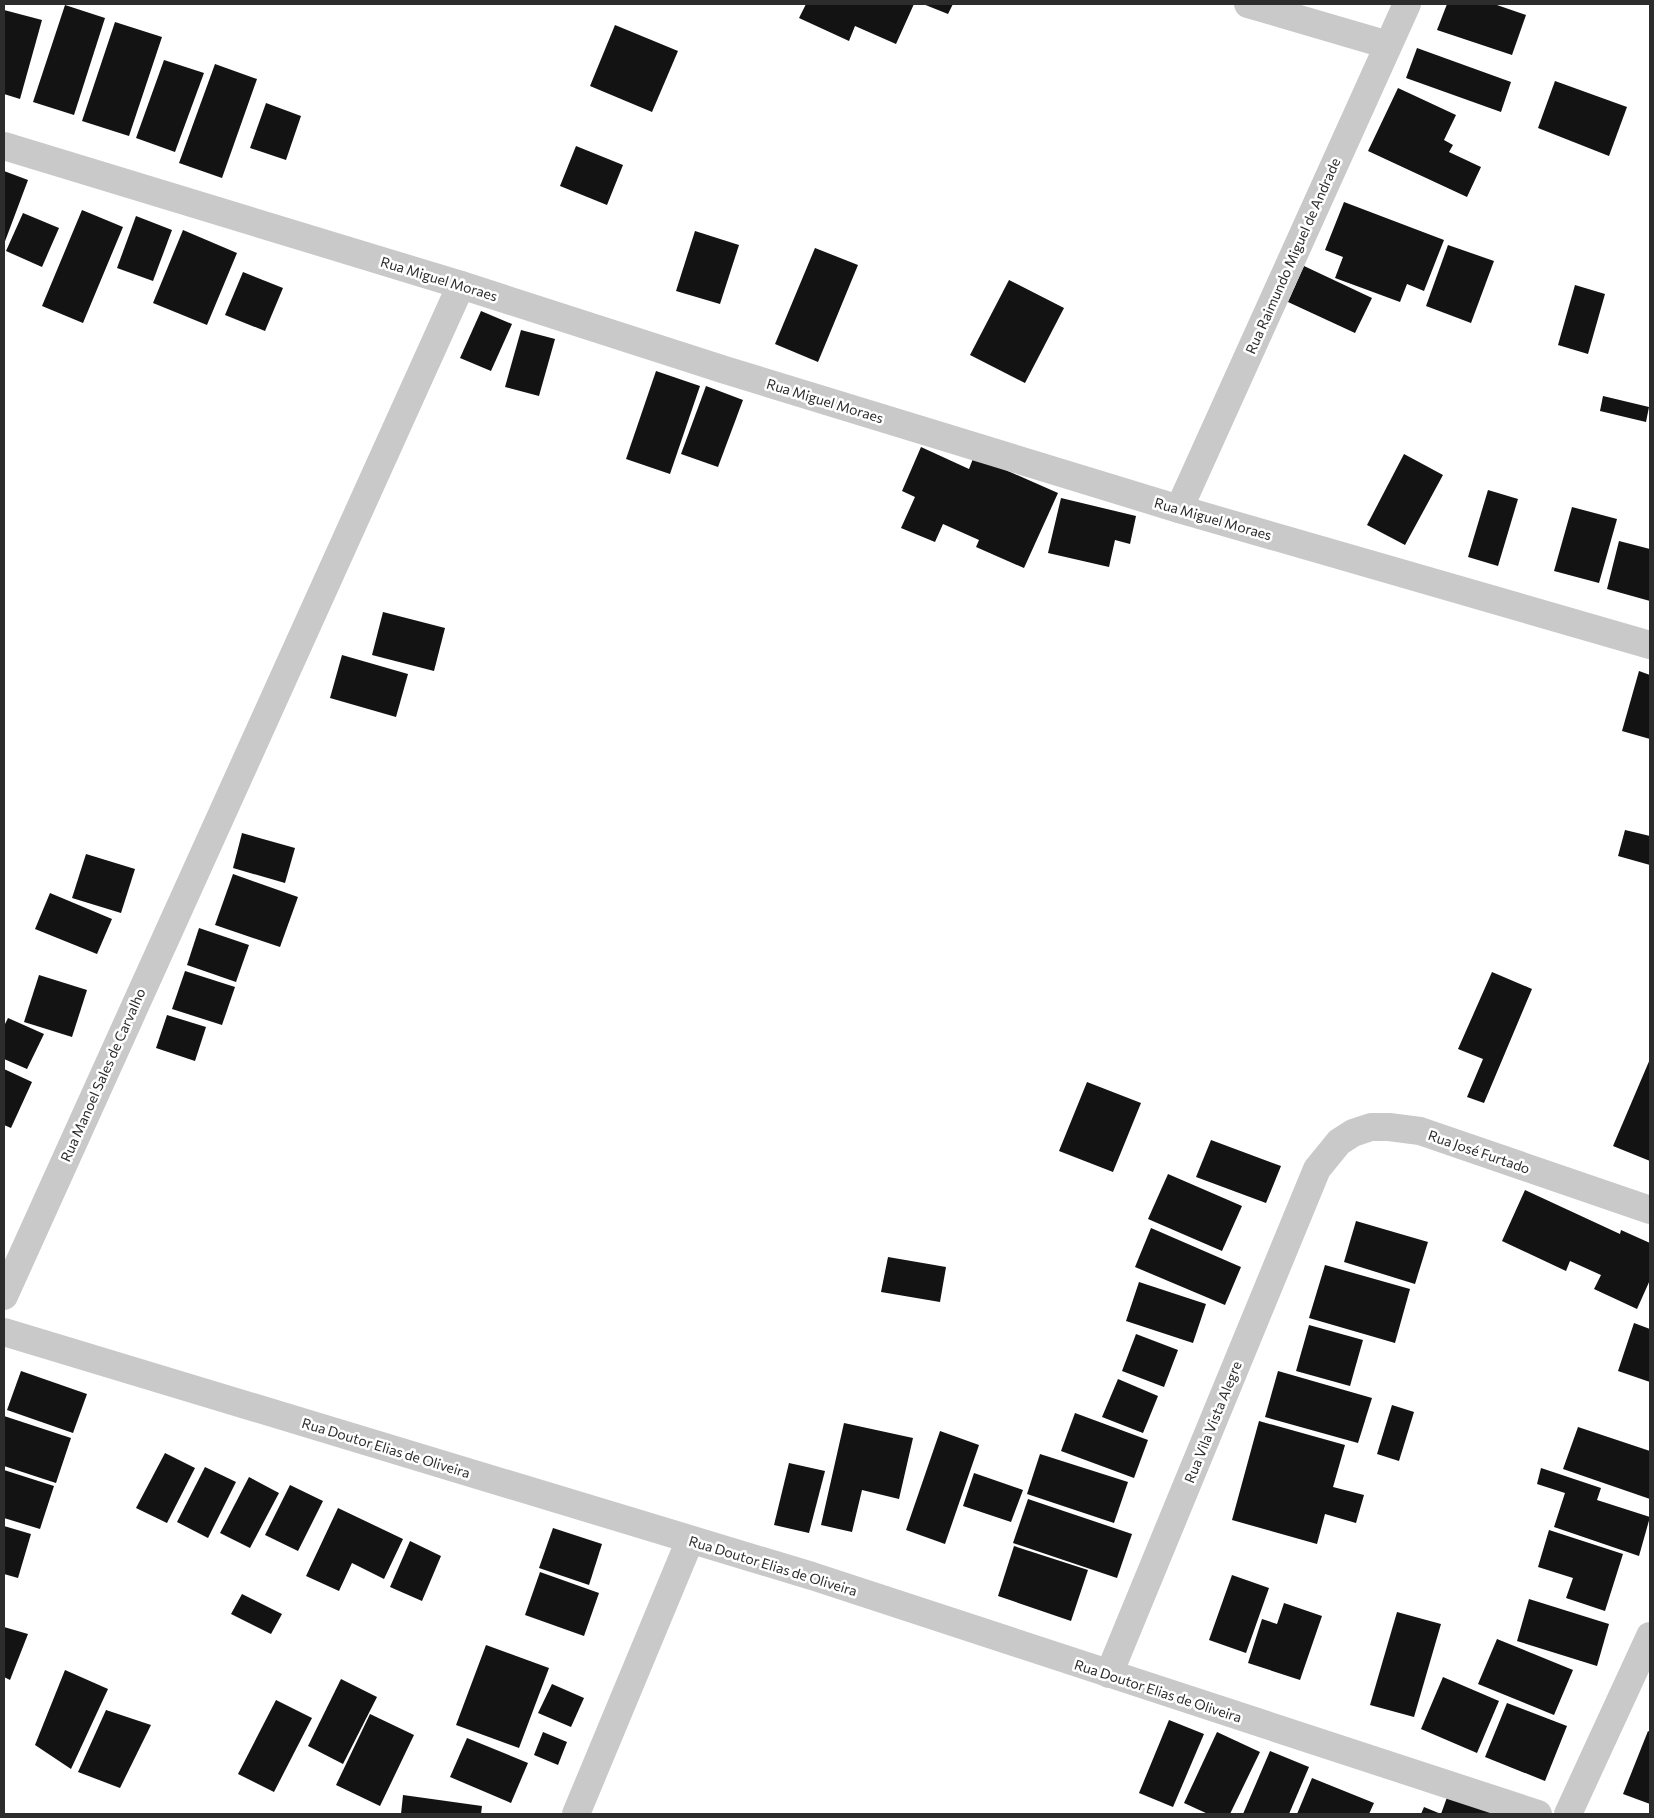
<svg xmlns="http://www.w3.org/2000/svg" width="1654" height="1818" viewBox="0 0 1654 1818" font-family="Commissioner,sans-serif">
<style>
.building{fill:#131313}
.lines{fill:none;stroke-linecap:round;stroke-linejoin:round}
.street{stroke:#c9c9c9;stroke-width:28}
.labels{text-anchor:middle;stroke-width:5;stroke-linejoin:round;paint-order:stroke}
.street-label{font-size:14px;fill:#2c2c2c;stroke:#fff}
</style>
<rect width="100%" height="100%" fill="#fff"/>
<!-- building -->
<g class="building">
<path d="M806,4H914L896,44L855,26L849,41L799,18Z"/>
<path d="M923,4H953L948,14Z"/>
<path d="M1447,4H1494L1526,15L1512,55L1437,30Z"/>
<path d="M65,5L105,18L74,115L33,102Z"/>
<path d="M4,10L42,20L20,99L4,94Z"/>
<path d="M115,22L162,37L129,136L82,121Z"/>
<path d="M615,25L678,51L652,112L590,86Z"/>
<path d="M1417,48L1511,82L1501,112L1406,78Z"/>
<path d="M164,60L204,73L175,152L136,138Z"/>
<path d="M215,64L257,79L222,178L179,163Z"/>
<path d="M1555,81L1627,107L1609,156L1538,128Z"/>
<path d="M1398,88L1456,115L1444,140L1453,145L1449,152L1481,167L1467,197L1368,151Z"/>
<path d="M266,103L301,116L286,160L250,148Z"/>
<path d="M576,146L623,165L607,205L560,186Z"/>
<path d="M4,171L28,180L4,244Z"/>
<path d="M1344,202L1444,240L1424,291L1407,284L1400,302L1335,278L1343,257L1325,250Z"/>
<path d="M82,210L123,227L83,323L42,306Z"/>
<path d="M23,213L59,228L42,267L6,251Z"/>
<path d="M136,216L172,230L153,281L117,268Z"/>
<path d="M183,230L237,253L207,325L153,303Z"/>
<path d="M695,231L739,245L720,304L676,291Z"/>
<path d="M1448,245L1494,261L1471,323L1426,306Z"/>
<path d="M815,248L858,265L818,362L775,344Z"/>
<path d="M1304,266L1372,298L1355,333L1288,302Z"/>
<path d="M243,272L283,288L265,331L225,315Z"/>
<path d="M1009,280L1064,308L1025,383L970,355Z"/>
<path d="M1575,285L1605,294L1588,354L1558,345Z"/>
<path d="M481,311L512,324L491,371L460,358Z"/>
<path d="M521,330L555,339L539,396L505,387Z"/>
<path d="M656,371L700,386L670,474L626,459Z"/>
<path d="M706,386L743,400L718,467L681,454Z"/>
<path d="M1603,396L1649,407L1646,422L1600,411Z"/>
<path d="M921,447L969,469L974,456L1058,493L1024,568L976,547L979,540L943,524L935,542L901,528L915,497L902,491Z"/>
<path d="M1404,454L1443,475L1405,545L1367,525Z"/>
<path d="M1488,490L1518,499L1498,566L1468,557Z"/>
<path d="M1061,498L1136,516L1130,544L1115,540L1109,567L1048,553Z"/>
<path d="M1572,507L1617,519L1599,583L1554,571Z"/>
<path d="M1619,541L1650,549V601L1607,589Z"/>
<path d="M383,612L445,628L434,671L372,655Z"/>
<path d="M342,655L408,674L396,717L330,698Z"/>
<path d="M1639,671L1650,675V739L1622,731Z"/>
<path d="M1625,830L1650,836V865L1618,856Z"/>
<path d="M242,833L295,848L285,883L233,868Z"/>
<path d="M86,854L135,869L121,913L72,898Z"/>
<path d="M233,874L298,897L280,947L215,925Z"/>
<path d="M50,893L112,919L97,954L35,929Z"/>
<path d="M199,928L249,945L236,982L187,965Z"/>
<path d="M185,971L235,987L222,1025L172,1009Z"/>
<path d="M1492,972L1532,989L1484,1103L1467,1097L1483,1059L1458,1049Z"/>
<path d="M39,975L87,990L72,1037L24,1022Z"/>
<path d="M167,1015L206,1027L195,1061L156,1048Z"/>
<path d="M8,1018L44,1034L27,1069L4,1059V1026Z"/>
<path d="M1650,1059V1161L1613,1146Z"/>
<path d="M4,1069L32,1082L11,1128L4,1125Z"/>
<path d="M1087,1082L1141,1103L1113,1172L1059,1151Z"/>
<path d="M1211,1140L1281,1166L1266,1203L1196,1177Z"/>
<path d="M1168,1174L1242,1206L1222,1251L1148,1219Z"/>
<path d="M1525,1190L1620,1234L1621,1230L1650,1243V1280L1637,1309L1594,1289L1601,1275L1570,1261L1566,1271L1502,1241Z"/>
<path d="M1356,1221L1428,1242L1415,1284L1344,1262Z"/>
<path d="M1151,1228L1241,1267L1225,1305L1135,1267Z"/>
<path d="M888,1257L946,1267L940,1302L881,1292Z"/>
<path d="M1325,1265L1410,1289L1395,1343L1309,1318Z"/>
<path d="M1139,1282L1206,1304L1193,1343L1126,1321Z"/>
<path d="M1634,1323L1650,1329V1382L1618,1371Z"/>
<path d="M1309,1325L1363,1340L1350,1386L1296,1371Z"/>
<path d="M1136,1334L1178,1350L1164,1387L1122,1371Z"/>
<path d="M21,1371L87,1394L73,1433L7,1410Z"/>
<path d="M1278,1371L1372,1398L1358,1443L1265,1417Z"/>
<path d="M1118,1379L1158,1396L1143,1433L1102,1417Z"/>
<path d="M1392,1405L1414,1412L1399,1461L1377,1454Z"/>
<path d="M1075,1413L1148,1440L1134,1478L1061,1451Z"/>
<path d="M4,1416L71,1438L56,1483L4,1466Z"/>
<path d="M1259,1421L1345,1445L1333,1487L1364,1495L1356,1523L1325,1514L1317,1544L1232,1520Z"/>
<path d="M844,1423L913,1438L899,1499L862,1490L852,1532L821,1525Z"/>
<path d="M1578,1427L1650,1451V1499L1563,1469Z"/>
<path d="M940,1431L979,1445L945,1544L906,1530Z"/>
<path d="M165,1453L195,1468L167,1523L136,1508Z"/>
<path d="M1040,1454L1128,1482L1114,1523L1027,1494Z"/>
<path d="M789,1463L825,1471L809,1533L774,1525Z"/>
<path d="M205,1467L236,1482L208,1538L177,1522Z"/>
<path d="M1541,1468L1601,1488L1597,1500L1650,1517L1639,1556L1554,1527L1565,1493L1537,1484Z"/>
<path d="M4,1470L54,1486L40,1529L4,1518Z"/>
<path d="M974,1473L1023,1490L1011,1522L963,1506Z"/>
<path d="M249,1477L279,1493L250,1548L220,1533Z"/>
<path d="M290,1485L323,1501L298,1551L265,1535Z"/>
<path d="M1028,1499L1132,1534L1117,1578L1013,1543Z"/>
<path d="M338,1508L403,1539L384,1579L352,1563L339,1591L306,1576Z"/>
<path d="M4,1526L31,1534L18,1578L4,1574Z"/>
<path d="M553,1528L602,1544L589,1585L539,1568Z"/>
<path d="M1549,1530L1623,1554L1605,1611L1566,1598L1573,1578L1538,1567Z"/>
<path d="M410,1541L441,1556L422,1601L390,1587Z"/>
<path d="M1014,1546L1088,1570L1071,1621L998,1596Z"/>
<path d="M540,1572L599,1593L584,1636L525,1615Z"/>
<path d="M1232,1575L1269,1588L1246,1653L1209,1640Z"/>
<path d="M242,1594L282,1614L271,1634L231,1614Z"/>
<path d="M1529,1599L1609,1624L1597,1666L1517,1641Z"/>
<path d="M1284,1603L1322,1616L1300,1680L1248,1663L1262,1619L1277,1624Z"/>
<path d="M1397,1612L1441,1624L1414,1717L1370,1705Z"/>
<path d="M4,1627L28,1634L10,1680L4,1677Z"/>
<path d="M1497,1639L1573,1670L1554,1715L1478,1684Z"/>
<path d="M486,1645L549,1668L519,1748L456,1725Z"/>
<path d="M65,1670L108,1689L71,1769L35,1745Z"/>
<path d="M1443,1677L1499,1701L1477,1753L1421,1729Z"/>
<path d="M341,1679L377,1697L343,1764L308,1746Z"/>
<path d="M552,1684L584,1698L571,1727L538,1713Z"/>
<path d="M276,1700L312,1718L274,1792L238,1774Z"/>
<path d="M1507,1703L1567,1726L1545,1781L1485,1757Z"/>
<path d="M106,1710L151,1725L120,1788L78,1772Z"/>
<path d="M370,1714L414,1735L380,1806L336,1785Z"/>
<path d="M1169,1720L1204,1734L1173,1807L1139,1793Z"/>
<path d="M1648,1731L1650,1732V1804L1623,1794Z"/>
<path d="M543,1732L567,1742L558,1765L534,1755Z"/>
<path d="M1217,1732L1260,1752L1230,1814H1208L1184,1803Z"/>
<path d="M467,1738L528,1763L511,1803L450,1777Z"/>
<path d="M1270,1751L1309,1767L1289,1814H1243Z"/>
<path d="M1312,1778L1374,1803L1369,1814H1297Z"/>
<path d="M1450,1789L1514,1814H1421L1424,1807L1441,1814Z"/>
<path d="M403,1795L482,1806L481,1814H401Z"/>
</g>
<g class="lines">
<!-- street -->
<g class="street">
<path d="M1248,4L1388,45"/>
<path d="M4,146L461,285L725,370L1179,509L1650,645"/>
<path d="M1179,509L1407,4"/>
<path d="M4,1296L461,285"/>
<path d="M4,1332L812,1576L1538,1814"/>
<path d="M1109,1674L1317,1169L1339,1142L1353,1133L1371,1127H1389L1420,1131L1650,1210"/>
<path d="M576,1814L690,1540"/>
<path d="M1568,1814L1650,1636"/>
</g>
</g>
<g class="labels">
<!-- street labels -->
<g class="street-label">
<text transform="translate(1293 256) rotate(-66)" y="5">Rua Raimundo Miguel de Andrade</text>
<text transform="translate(439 279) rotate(17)" y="5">Rua Miguel Moraes</text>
<text transform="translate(825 401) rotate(17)" y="5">Rua Miguel Moraes</text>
<text transform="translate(1213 519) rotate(16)" y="5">Rua Miguel Moraes</text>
<text transform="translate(103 1075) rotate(-66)" y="5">Rua Manoel Sales de Carvalho</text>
<text transform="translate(1479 1152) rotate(19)" y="5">Rua José Furtado</text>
<text transform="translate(1213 1422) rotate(-68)" y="5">Rua Vila Vista Alegre</text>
<text transform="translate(386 1448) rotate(17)" y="5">Rua Doutor Elias de Oliveira</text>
<text transform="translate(773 1566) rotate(17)" y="5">Rua Doutor Elias de Oliveira</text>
<text transform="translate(1158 1691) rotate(18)" y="5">Rua Doutor Elias de Oliveira</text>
</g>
</g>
<!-- border -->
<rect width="1654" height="1818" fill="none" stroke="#2c2c2c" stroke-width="10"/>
</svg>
